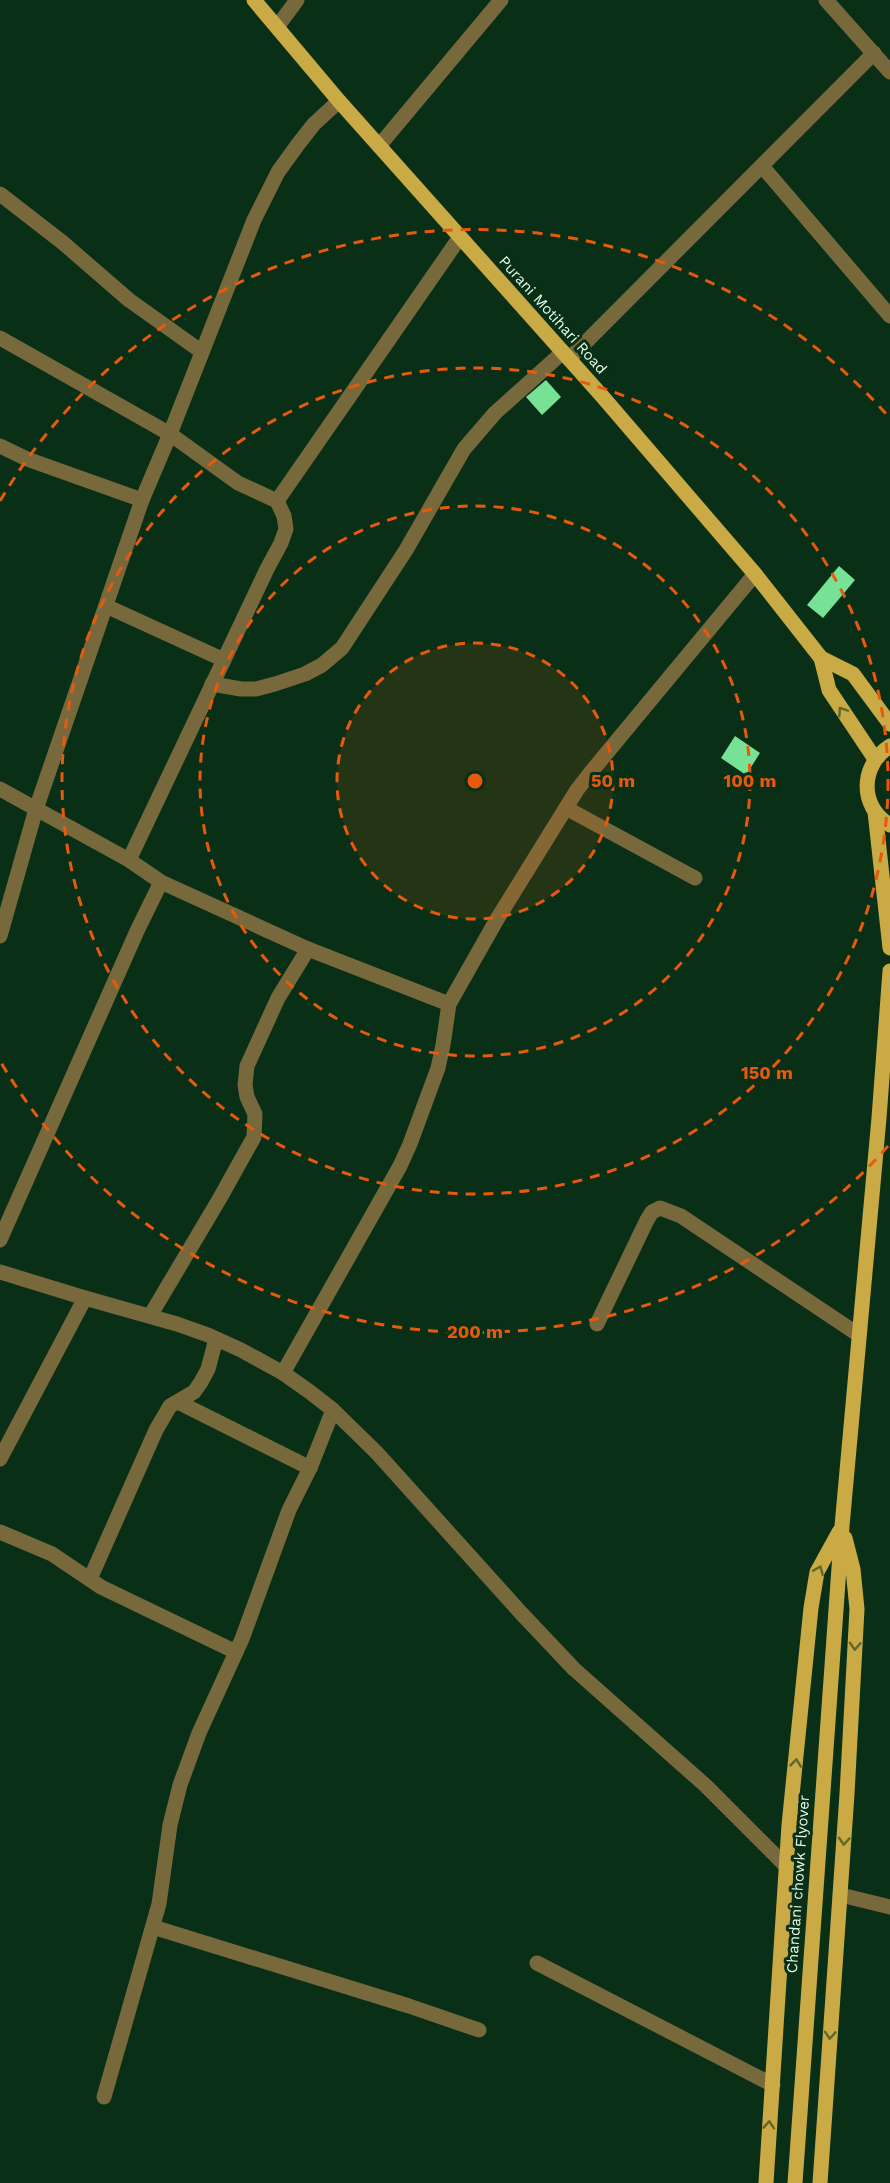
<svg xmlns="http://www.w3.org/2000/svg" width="890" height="2183" viewBox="0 0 890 2183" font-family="'Work Sans',sans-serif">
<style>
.building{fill:#77e195}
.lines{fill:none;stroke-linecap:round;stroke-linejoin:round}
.minor{stroke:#78693c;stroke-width:15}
.major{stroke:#caaa45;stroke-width:15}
.oneway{stroke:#60672c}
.ring{fill:none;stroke:#e8590c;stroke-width:3;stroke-dasharray:10 8}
.labels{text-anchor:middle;stroke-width:6;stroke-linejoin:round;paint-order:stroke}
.street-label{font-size:15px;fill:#e5fbe9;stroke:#093017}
.centre{fill:#e8590c;stroke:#093017;stroke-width:3}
.ring-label{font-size:18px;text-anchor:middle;font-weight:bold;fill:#e8590c;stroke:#093017;stroke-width:6;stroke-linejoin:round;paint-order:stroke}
</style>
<rect width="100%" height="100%" fill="#093017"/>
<!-- building -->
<g class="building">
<path d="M546,380L561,397L542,415L526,397Z"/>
<path d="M839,566L855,580L823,618L807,605Z"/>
<path d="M735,736L760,753L746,775L721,758Z"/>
</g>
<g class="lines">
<!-- minor -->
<g class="minor">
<path d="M826,0L890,72"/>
<path d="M277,27L297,0"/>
<path d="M379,146L501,0"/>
<path d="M762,166L890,316"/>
<path d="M0,194L62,242L129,300L202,352"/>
<path d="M0,338L170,434L238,483L277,501L284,516L286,529L281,543L267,569L129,860"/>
<path d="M569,359L874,53"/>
<path d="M0,446L27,459L142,500"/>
<path d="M277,501L460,237"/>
<path d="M106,606L224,660"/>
<path d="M212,684L241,689H256L275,684L305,674L322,665L342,648L406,550L464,449L495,413L563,352"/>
<path d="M0,789L129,860L161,882L308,949L449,1004"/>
<path d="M566,808L695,878"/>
<path d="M0,936L36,809L142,500L170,434L254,220L278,172L299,143L314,124L339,101"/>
<path d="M0,1240L137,931L161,882"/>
<path d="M0,1272L85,1298L177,1324L208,1335L241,1350L283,1373L310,1392L333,1410L377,1453L521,1613L574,1669L705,1785L787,1867"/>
<path d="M150,1316L220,1198L254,1137L255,1114L247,1097L245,1085L247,1066L278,998L308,949"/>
<path d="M597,1324L647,1220L652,1212L660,1208L681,1216L859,1335"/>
<path d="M283,1373L400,1166L410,1144L438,1068L443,1045L449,1004L496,921L577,790L591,772L755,574"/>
<path d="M178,1402L310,1468"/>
<path d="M0,1459L85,1298"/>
<path d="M0,1532L52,1554L101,1587L236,1652"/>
<path d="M90,1579L156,1430L170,1406L194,1392L201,1382L208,1369L216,1339"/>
<path d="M841,1895L890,1907"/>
<path d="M153,1927L409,2006L479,2030"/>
<path d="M537,1963L773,2085"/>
<path d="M104,2097L159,1904L170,1825L180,1785L199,1733L242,1639L289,1510L310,1468L333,1410"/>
</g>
<!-- major -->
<g class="major">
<path d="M254,0L339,101L602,396L755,574L821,658L853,674L890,724"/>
<path d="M821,658L829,690L875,759"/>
<path d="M890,746C860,765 859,807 890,825"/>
<path d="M875,812L890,948"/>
<path d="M766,2183L789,1825L811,1608L817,1572L839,1532"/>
<path d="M795,2183L842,1526L879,1118L890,971"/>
<path d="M820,2183L847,1794L857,1609L853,1569L845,1538"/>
</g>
</g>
<!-- one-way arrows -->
<defs><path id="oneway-chevron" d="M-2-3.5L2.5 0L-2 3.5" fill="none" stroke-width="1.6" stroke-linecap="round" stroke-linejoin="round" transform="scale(1.5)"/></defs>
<g class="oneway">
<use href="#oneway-chevron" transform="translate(842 711) rotate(-124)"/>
<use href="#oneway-chevron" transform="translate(819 1570) rotate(-67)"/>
<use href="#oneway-chevron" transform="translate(855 1646) rotate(93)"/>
<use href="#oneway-chevron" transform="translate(796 1763) rotate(-84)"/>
<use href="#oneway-chevron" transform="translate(844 1841) rotate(94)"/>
<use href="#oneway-chevron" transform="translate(830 2035) rotate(94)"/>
<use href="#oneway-chevron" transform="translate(769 2125) rotate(-86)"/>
</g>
<!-- distance rings -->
<circle cx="475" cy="781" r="138" fill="#e8590c" fill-opacity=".12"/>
<g class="ring">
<circle cx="475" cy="781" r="138"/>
<circle cx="475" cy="781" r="275"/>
<circle cx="475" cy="781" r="413"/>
<path d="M888 1146A551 551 0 0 1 0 1061M0 501A551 551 0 0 1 888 416"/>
</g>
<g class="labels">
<!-- street labels -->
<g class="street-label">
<text transform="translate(553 315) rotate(48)" y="5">Purani Motihari Road</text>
<text transform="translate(798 1884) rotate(-86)" y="5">Chandani chowk Flyover</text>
</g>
</g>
<circle cx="475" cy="781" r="9" class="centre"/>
<g class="ring-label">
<text x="613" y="787">50 m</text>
<text x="750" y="787">100 m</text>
<text x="767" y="1079">150 m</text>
<text x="475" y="1338">200 m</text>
</g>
</svg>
